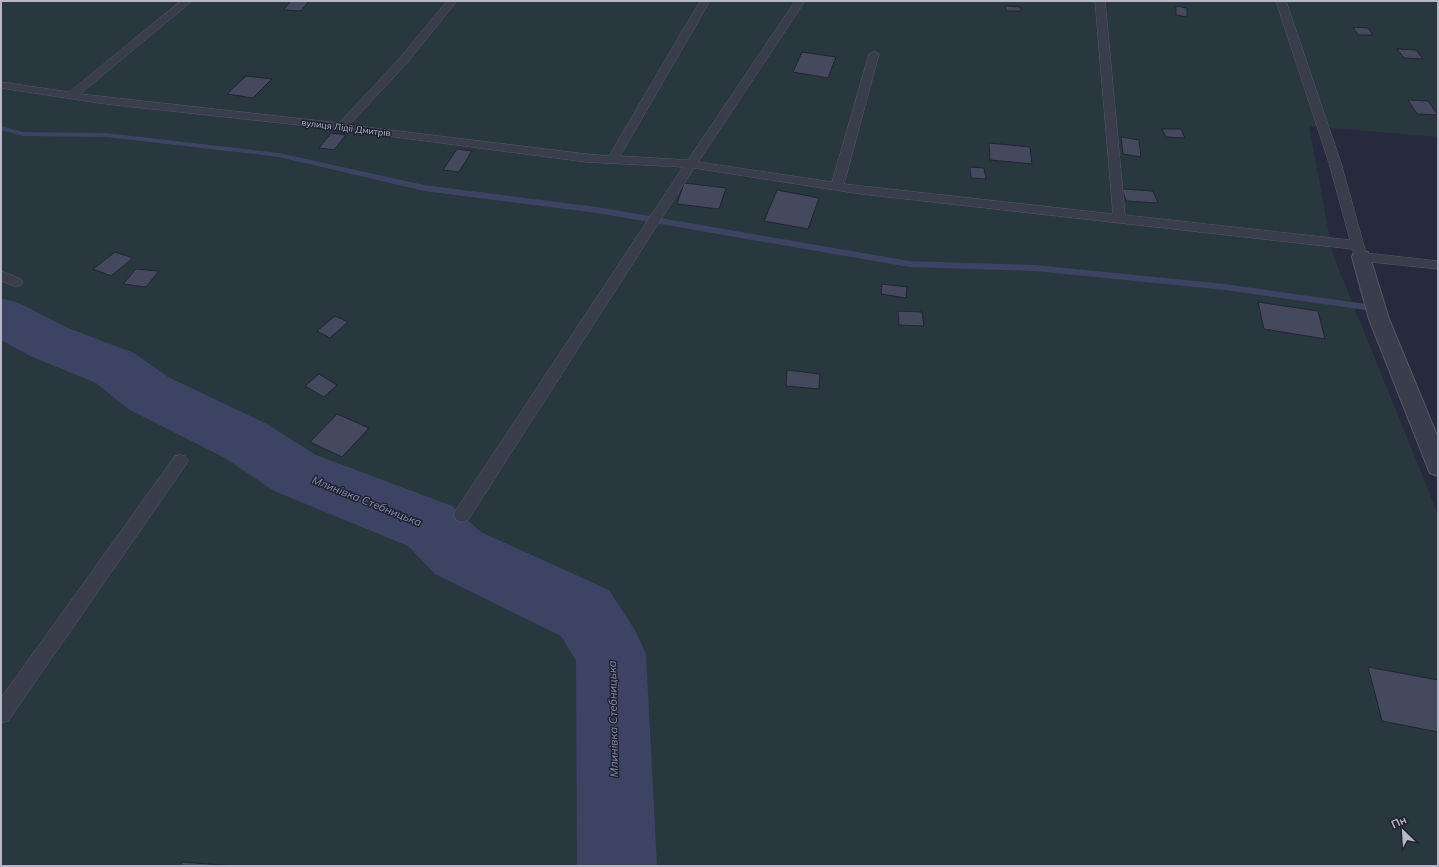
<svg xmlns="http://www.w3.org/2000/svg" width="1439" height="867" viewBox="0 0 1439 867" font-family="Mulish,sans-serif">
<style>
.green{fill:#29373e}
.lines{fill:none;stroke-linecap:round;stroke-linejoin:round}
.stream{fill:#3d4363;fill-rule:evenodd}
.river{fill:#3d4363;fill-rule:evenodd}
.building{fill:#45495d;stroke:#212433}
.service-casing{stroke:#555867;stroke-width:1}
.minor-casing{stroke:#555867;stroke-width:2}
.service{fill:#3a3d4c;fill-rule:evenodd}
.minor{fill:#3a3d4c;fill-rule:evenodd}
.labels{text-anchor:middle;stroke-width:3;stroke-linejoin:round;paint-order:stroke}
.far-street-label{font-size:9px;fill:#b6b8c7;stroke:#1f2231}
.water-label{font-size:11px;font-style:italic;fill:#878eb1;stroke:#1f2231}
</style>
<rect width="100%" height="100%" fill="#262a3c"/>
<!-- green -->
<path class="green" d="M1,1H1438V137L1309,126L1333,255L1438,514V866H1Z"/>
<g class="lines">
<!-- stream -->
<path class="stream" d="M1,126L23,132L106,133L279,153L424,185L597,207L909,261L1035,265L1225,284L1366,304L1370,307L1366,310L1225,290L1035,271L909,267L597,213L424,191L279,157L106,137L23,136L1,130Z"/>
<!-- river -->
<path class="river" d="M1,298L19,303L68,328L134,353L168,377L267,424L316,455L452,506L481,532L609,590L635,630L646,654L657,866H577L576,661L561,636L435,574L408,546L274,491L225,458L128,409L96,383L30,356L1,340Z"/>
</g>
<!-- building -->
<g class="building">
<path d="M291,1H309L301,11L283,10Z"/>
<path d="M1005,6L1020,7L1022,11H1006Z"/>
<path d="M1176,6L1187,8V17L1176,15Z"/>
<path d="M1353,27L1368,28L1373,35H1358Z"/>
<path d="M1397,49L1416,50L1423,59L1404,58Z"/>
<path d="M802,52L836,57L828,78L793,72Z"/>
<path d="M246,76L272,79L253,98L227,94Z"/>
<path d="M1408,100L1428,101L1438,115L1417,114Z"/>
<path d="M1162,129H1181L1185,138L1166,137Z"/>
<path d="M331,133L346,135L334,150L319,148Z"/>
<path d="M1121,137L1139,140L1141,157L1123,154Z"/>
<path d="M989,143L1030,147L1032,164L990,160Z"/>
<path d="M457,149L472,151L459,172L443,170Z"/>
<path d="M970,167L984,168L986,179L971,178Z"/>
<path d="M684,183L726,188L719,209L677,204Z"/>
<path d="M1122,189L1153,191L1158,203L1126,201Z"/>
<path d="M777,190L819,198L808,229L764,221Z"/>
<path d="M115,252L133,258L111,276L93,269Z"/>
<path d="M136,269L159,271L146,287L123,284Z"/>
<path d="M882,284L907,287L906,298L881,294Z"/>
<path d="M1258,302L1318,311L1325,339L1264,329Z"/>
<path d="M898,311L922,312L924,326L899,325Z"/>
<path d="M335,316L348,322L330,338L317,331Z"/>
<path d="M787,370L820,374L819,389L786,386Z"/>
<path d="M319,374L337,385L324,397L305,386Z"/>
<path d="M337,414L369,428L342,457L310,442Z"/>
<path d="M1368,667L1438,680V732L1382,721Z"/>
<path d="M182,862L235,866H180Z"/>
</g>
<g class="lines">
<!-- service casing -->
<g class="service-casing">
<g id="service">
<path d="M181,1H192L80,94L339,123L399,59L447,1H457L407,63L349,125L586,154L609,156L700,1H710L620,156L688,160L795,1H805L698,162L832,182L869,54L874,51L879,54L844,184L1113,214L1095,1H1105L1125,215L1350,240L1329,163L1276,1H1286L1341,163L1366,253L1438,261V269L1361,261L1357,260L1352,249L861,194L694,168L468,520L462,522L456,520L454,515L456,510L683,167L586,162L327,128L106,104L1,88V82L69,92Z"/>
<path d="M1,271L21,279L23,282L21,285L16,287L1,281Z"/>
<path d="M180,455L185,456L188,461L185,466L8,721L1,723V698L175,456Z"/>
</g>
</g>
<!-- minor casing -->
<g class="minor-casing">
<path id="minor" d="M1361,251L1368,252L1370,257L1389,319L1438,438V476L1430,473L1427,466L1369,319L1352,257L1354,252Z"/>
</g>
<!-- service -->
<use href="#service" class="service"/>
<!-- minor -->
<use href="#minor" class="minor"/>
</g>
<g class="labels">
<!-- far-street labels -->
<g class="far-street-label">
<text transform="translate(346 128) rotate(7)" y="3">вулиця Лідії Дмитрів</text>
</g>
<!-- water labels -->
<g class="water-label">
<text transform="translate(367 501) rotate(22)" y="4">Млинівка Стебницька</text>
<text transform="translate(613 719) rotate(-91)" y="4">Млинівка Стебницька</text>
</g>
</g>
<!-- border -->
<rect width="1439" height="867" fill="none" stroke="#b6b8c7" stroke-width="4"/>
<!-- north arrow -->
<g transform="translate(1403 831) rotate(335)" stroke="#1f2231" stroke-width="3" paint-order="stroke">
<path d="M0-3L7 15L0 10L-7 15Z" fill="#b6b8c7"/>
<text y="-6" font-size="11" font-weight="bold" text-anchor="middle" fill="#b6b8c7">Пн</text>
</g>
</svg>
